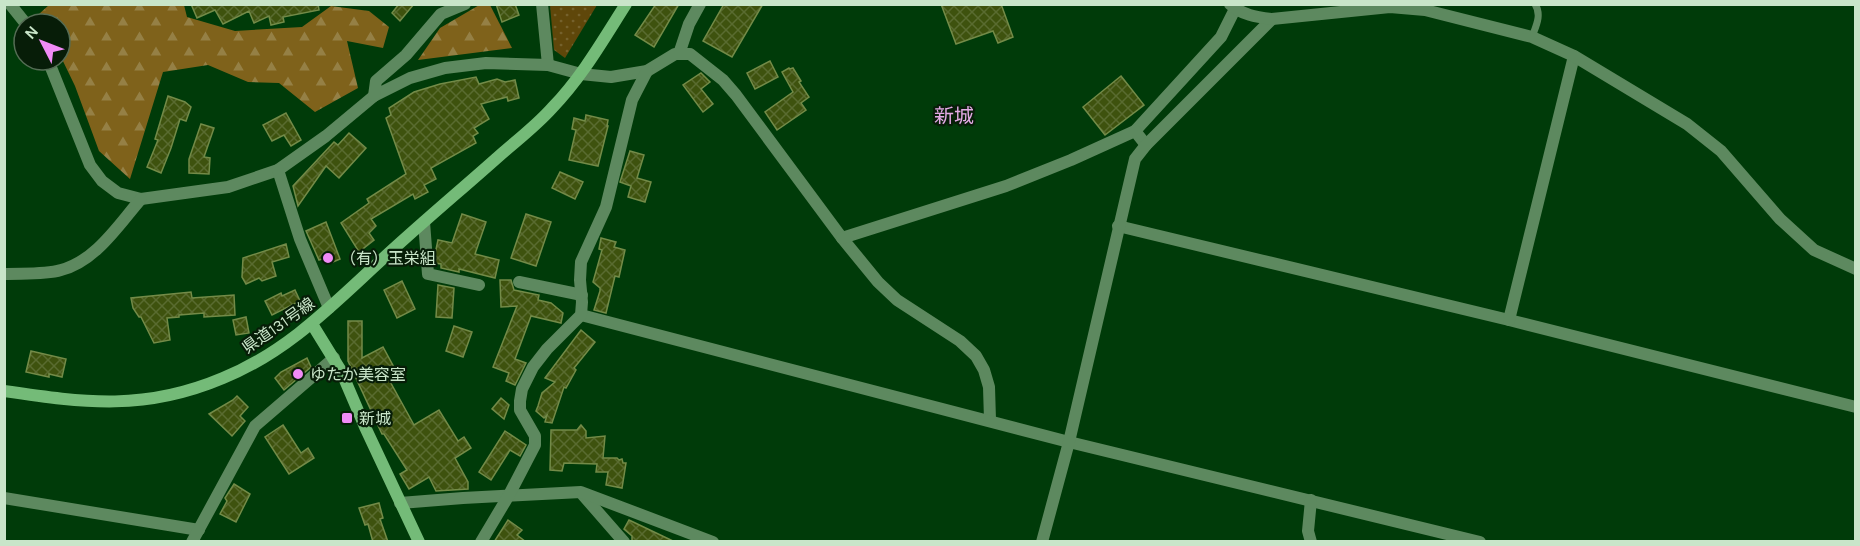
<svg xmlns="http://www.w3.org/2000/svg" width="1860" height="546" viewBox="0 0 1860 546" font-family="Karla,'Noto Sans JP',sans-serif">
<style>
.grass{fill:url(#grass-dots)}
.forest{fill:url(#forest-firs)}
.building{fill:url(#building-cross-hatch);stroke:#738b48;stroke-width:1.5}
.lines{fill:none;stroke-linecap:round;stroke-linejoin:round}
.service{stroke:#5d895f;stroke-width:7}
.minor{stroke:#5d895f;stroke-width:12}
.tertiary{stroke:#5d895f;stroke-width:12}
.secondary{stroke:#74bb78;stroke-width:12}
.poi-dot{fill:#f08bf6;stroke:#071d08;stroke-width:2}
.labels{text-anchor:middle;stroke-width:4.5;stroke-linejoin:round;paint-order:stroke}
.poi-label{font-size:16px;fill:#c9e5c9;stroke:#071d08;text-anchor:start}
.street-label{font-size:16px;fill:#c9e5c9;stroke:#071d08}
.quarter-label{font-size:20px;fill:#e2aae4;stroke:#071d08}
</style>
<defs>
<pattern id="grass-dots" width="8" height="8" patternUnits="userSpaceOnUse" patternTransform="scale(1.5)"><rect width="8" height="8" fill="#5f470a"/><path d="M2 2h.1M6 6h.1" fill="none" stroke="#75612c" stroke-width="1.8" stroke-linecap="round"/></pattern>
<pattern id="forest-firs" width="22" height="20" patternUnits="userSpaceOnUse" patternTransform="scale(1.5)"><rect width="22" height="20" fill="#7f621b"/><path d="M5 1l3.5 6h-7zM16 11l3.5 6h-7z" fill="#958045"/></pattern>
<pattern id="building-cross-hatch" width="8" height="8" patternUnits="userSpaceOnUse" patternTransform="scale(1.5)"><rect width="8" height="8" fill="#3e520e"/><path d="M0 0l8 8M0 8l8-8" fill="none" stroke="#596b30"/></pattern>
</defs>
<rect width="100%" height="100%" fill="#003b09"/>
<!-- grass -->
<path class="grass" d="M550,5H597L565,58L554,50Z"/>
<!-- forest -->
<g class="forest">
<path d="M481,4L490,5L512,48L418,60L440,28Z"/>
<path d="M49,5H184L187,17L235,31L302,27L331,6L369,11L389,27L383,48L347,41L358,88L315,112L279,83L248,82L208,65L163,72L130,179L99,151L75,86L60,55V24H44L39,14Z"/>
</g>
<!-- building -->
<g class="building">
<path d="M191,4H318L319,10L283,17L284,22L271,25L269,16L254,23L249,11L223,24L215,10L197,18Z"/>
<path d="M399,4H414L400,21L392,13Z"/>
<path d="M496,4H515L519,15L502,22Z"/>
<path d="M656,4H679L654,47L635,35Z"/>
<path d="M724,4H763L732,57L703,41Z"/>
<path d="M941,4H1001L1013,37L998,43L993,31L956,44Z"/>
<path d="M770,61L778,77L755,89L747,73Z"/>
<path d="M789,68L790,69L793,68L801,81L799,82L809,97L801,103L806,110L777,130L765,112L793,92L782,72Z"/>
<path d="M701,73L710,82L701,89L713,104L703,112L683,85Z"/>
<path d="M1121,76L1144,105L1105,135L1083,107Z"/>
<path d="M476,77L479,84L497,79L505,82L515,80L519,98L508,101L507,97L481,104L489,119L474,128L478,133L473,136L476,143L431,168L436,179L424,185L428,192L415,199L413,194L371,219L376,226L369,233L374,240L359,252L341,223L369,203L367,199L406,174L386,118L391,115L389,108L414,92L440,84Z"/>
<path d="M168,96L185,102L191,107L186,121L180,119L171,148L161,173L147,167L158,140L155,139Z"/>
<path d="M286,113L301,140L291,146L284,135L272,141L263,125Z"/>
<path d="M586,115L608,120L607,126H608L598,166L569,160L576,130L572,129L574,118L585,121Z"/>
<path d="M201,124L214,128L204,157L210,158L209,174L189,173V159Z"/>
<path d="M349,133L366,148L339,178L326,166L298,206L293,186L334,142L338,145Z"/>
<path d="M630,151L644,155L637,178L651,182L645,202L628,197L631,186L620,182Z"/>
<path d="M560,172L583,182L575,199L552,188Z"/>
<path d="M462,214L486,222L475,254L499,260L495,278L459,269V272L441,268V264L435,263V254L438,240L452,243Z"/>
<path d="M526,214L551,222L536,266L511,258Z"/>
<path d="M326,222L340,259L328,264L325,258L319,260L306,231Z"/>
<path d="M601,238L616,242L614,247L625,250L619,277L615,276L606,313L594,310L600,291V288L593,282L602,250L599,249Z"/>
<path d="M286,244L289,257L272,262L276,276L262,281L259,278L246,284L242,277L243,258Z"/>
<path d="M500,280H511L514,290L539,295L538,300L551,303L563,313L561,323L531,316L515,359L526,363L515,385L506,381L509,373L493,367L517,306L501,307Z"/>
<path d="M402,281L415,309L397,318L384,290Z"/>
<path d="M438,285L454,288L452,318L436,317Z"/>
<path d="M295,290L300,301L272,315L265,301L281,293L282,296Z"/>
<path d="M191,292L192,298L234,295L235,315L204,317V313L179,315V317L167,318L170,340L154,343L141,317H139L133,308L131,298Z"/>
<path d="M246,317L249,333L236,335L233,320Z"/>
<path d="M348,321H362V358L383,347L396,371L387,376L414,425L439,410L458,441L464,437L471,448L455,458L468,482V489L436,491L429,477L409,489L400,474L407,470L384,434H382L348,361Z"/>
<path d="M454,326L472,332L463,357L446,351Z"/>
<path d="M581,330L595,342L574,368L576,370L566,388L564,387L552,423L545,422L547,415L544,418L536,411L538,406L542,393L555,382L545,378Z"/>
<path d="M31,351L66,359L62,377L49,374V377L26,372Z"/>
<path d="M307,358L311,367L284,390L275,378L281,372Z"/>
<path d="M237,396L248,407L240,416L245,421L232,436L209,414L233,400Z"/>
<path d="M501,398L509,405L504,419L492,409Z"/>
<path d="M283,425L301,453L308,448L314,458L289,474L265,437Z"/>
<path d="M581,425L586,431V438L605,436L603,458H617L619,460L622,459L623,463H626L622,488L606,485L608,472H596L597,464L564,463L562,471L550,470L551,430H577Z"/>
<path d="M505,431L526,445L520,456L510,450L491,480L479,472Z"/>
<path d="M234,484L250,494L236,522L220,514L227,501L225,498Z"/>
<path d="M379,503L383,518L380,519L388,542H373L368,524L365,525L359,508Z"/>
<path d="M508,520L522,530L517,535L526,542H494Z"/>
<path d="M629,520L675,542H632V536L624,529Z"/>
</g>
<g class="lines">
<!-- service -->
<path class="service" d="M1532,37C1536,26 1542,15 1535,4"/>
<!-- minor -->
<g class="minor">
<path d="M10,4L26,24"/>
<path d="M542,4L548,65"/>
<path d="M679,54L689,24L700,4"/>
<path d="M48,60L90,165L102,181L118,193L141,199L228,187L278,170L326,136L374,96L410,78L445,68L486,63L548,65L581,74L611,77L647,71L675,54H690L723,80L736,95L842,238L878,282L897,300L960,341L976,356L984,370L989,387L990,420"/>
<path d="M374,96L376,81L406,55L441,14L465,4"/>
<path d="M1135,131L1221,37L1235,9"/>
<path d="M278,170L300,239L329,308"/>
<path d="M424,222L428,274L479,285"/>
<path d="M1118,226L1509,320L1856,407"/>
<path d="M842,238L1006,186L1071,160L1135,131L1146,145"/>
<path d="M4,274C22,273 44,275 61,270C96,261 119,224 141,199"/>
<path d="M519,282L582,295"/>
<path d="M581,315L1069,442L1480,542"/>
<path d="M1509,320L1574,56"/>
<path d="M583,495L624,542"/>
<path d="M4,498L199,530"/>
<path d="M1311,500L1308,531L1311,542"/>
<path d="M400,503L463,498L581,492L713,542"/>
<path d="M192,542L255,426L334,358"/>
<path d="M481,542L509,495L535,445V436L520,410V401L522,389L533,367L547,349L581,315L582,302L580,280L581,262L606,207L632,100L647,71"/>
<path d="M1042,542L1069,442L1135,159L1146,145L1272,19"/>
</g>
<!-- tertiary -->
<path class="tertiary" d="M1230,4C1242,15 1256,17 1272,19L1390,7L1425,10L1532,37L1574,56L1687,124L1721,151L1780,219L1814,250L1856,269"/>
<!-- secondary -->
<g class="secondary">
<path d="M312,324L341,371L365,427L419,542"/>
<path d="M4,391C86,403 145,411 223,378C290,351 337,300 389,253C425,220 462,189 498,157C516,141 536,126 552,108C582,77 603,40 626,4"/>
</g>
</g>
<!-- markers -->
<g class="poi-dot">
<circle cx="328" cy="258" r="6"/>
<circle cx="298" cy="374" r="6"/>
<rect x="341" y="412" width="12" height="12" rx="3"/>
</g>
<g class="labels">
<!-- poi labels -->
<g class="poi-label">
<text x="340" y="264">（有）玉栄組</text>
<text x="310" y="380">ゆたか美容室</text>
<text x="359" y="424">新城</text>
</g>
<!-- street labels -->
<g class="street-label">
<text transform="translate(278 325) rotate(-35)" y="6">県道131号線</text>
</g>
<!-- quarter labels -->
<g class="quarter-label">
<text x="954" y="123">新城</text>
</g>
</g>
<!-- border -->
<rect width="1860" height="546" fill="none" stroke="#c9e5c9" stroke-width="12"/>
<!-- north arrow -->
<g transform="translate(42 42) rotate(312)"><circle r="28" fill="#071d08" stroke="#556d55" stroke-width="1.5"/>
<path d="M0-4.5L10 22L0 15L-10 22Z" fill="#f08bf6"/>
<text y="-9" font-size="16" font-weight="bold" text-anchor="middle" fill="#c9e5c9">N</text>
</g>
</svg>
